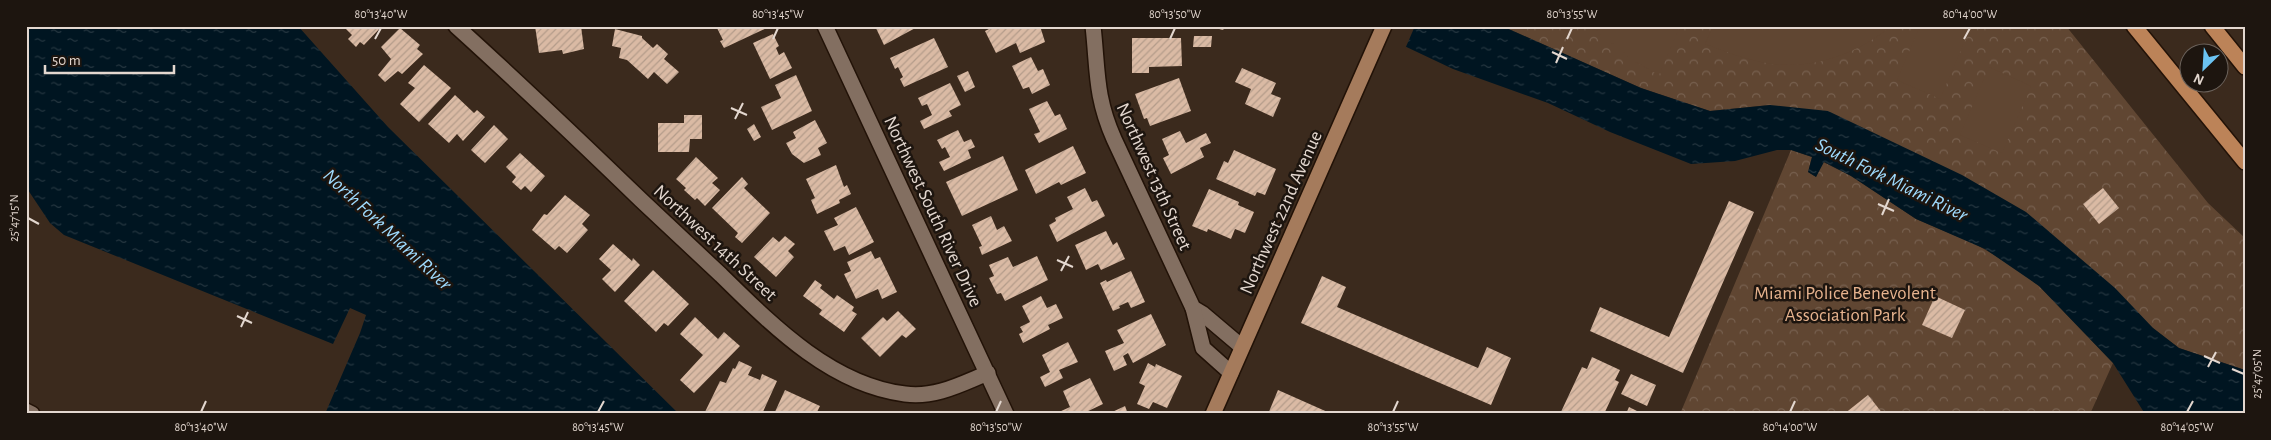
<svg xmlns="http://www.w3.org/2000/svg" width="2271" height="440" viewBox="0 0 2271 440" font-family="'Alegreya Sans',sans-serif">
<style>
.park{fill:url(#park-crowns)}
.pitch{fill:#604632}
.water{fill:url(#water-ripples)}
.pier{fill:#3b2a1d}
.building{fill:url(#building-hatch)}
.lines{fill:none;stroke-linecap:round;stroke-linejoin:round}
.minor-casing{stroke:#221207;stroke-width:18}
.major-casing{stroke:#221207;stroke-width:18}
.highway-casing{stroke:#221207;stroke-width:18}
.minor{stroke:#836f61;stroke-width:15}
.major{stroke:#a57b5c;stroke-width:15}
.highway{stroke:#bc8358;stroke-width:15}
.ticks{fill:none;stroke:#e3d7cf;stroke-width:2}
.labels{text-anchor:middle;stroke-width:5;stroke-linejoin:round;paint-order:stroke}
.street-label{font-size:19px;fill:#e3d7cf;stroke:#1d150f}
.park-label{font-size:19px;fill:#e7b38e;stroke:#1d150f}
.water-label{font-size:20px;font-style:italic;fill:#9edafd;stroke:#1d150f}
.neatline{fill:none;stroke:#e3d7cf;stroke-width:2}
.ticks-label{font-size:12px;text-anchor:middle;fill:#e3d7cf}
</style>
<defs>
<pattern id="park-crowns" width="20" height="18" patternUnits="userSpaceOnUse" patternTransform="scale(1.25)"><rect width="20" height="18" fill="#604632"/><path d="M2 6a3 3 0 1 1 6 0M12 15a3 3 0 1 1 6 0" fill="none" stroke="#77604f"/></pattern>
<pattern id="water-ripples" width="26" height="14" patternUnits="userSpaceOnUse" patternTransform="scale(1.25)"><rect width="26" height="14" fill="#001521"/><path d="M2 4q2-2 4 0t4 0M15 11q2-2 4 0t4 0" fill="none" stroke="#253640"/></pattern>
<pattern id="building-hatch" width="6" height="6" patternUnits="userSpaceOnUse" patternTransform="scale(1.25)"><rect width="6" height="6" fill="#dabaa4"/><path d="M-1 1l2-2M0 6l6-6M5 7l2-2" fill="none" stroke="#b49c8a"/></pattern>
</defs>
<rect width="100%" height="100%" fill="#3b2a1d"/>
<!-- park -->
<g class="park">
<path d="M1502,26H2066L2208,203L2245,238V370L2179,348L2153,328L1770,105L1710,111L1641,88Z"/>
<path d="M1791,150L1812,157L1808,172L1816,177L1823,162L1851,176L1916,219L1975,244L2010,264L2039,286L2113,363L2090,414H1680Z"/>
</g>
<!-- pitch -->
<g class="pitch">
<path d="M1591,26H1680L1659,75L1634,61Z"/>
<path d="M1713,26H1891C1855,56 1807,72 1761,62C1742,58 1724,51 1705,44Z"/>
<path d="M1920,26H1959L1969,31L1940,99L1897,80Z"/>
<path d="M1989,67L2031,86L2002,153L1960,135Z"/>
</g>
<!-- water -->
<g class="water">
<path d="M26,26H298L388,127L679,414H325L360,333L366,315L350,308L333,344L64,235L50,223L26,187Z"/>
<path d="M1362,26H1502L1641,88L1710,111L1770,105L1828,111L1962,175L2026,212L2115,288L2153,328L2179,348L2245,370V414H2145L2113,363L2039,286L1985,249L1916,219L1851,176L1824,162L1816,177L1808,172L1812,157L1791,150H1777L1735,161L1691,164L1610,132L1548,103L1453,69Z"/>
</g>
<!-- pier -->
<path class="pier" d="M1359,26H1415L1405,49Z"/>
<!-- building -->
<g class="building">
<path d="M343,26H382L364,45L360,42L356,47L348,39L352,35Z"/>
<path d="M535,26H581L584,49L563,54L562,50L539,53Z"/>
<path d="M716,26H771L724,48L720,41L723,40Z"/>
<path d="M875,26H919L884,45Z"/>
<path d="M995,26H1040L1045,42L1020,53L1016,43L996,53L985,31Z"/>
<path d="M1208,26H1226L1223,30Z"/>
<path d="M400,28L420,45L417,49L423,54L402,74L398,71L385,82L378,75L391,59L381,47Z"/>
<path d="M615,29L642,36V38L653,48L657,44L668,54L664,59L679,72L667,84L654,72L648,79L627,60L619,58L621,48L612,46Z"/>
<path d="M773,34L779,46L776,48L779,55L784,52L792,68L770,79L753,43Z"/>
<path d="M1194,36H1212L1211,47H1193Z"/>
<path d="M934,38L948,67L904,87L900,79L903,77L898,67L895,69L890,58Z"/>
<path d="M1132,38H1181L1182,66L1149,67V73H1132Z"/>
<path d="M1031,57L1038,71L1043,69L1050,85L1032,94L1029,87L1023,89L1012,66Z"/>
<path d="M424,65L451,88L419,122L400,104L415,88L408,83Z"/>
<path d="M1242,68L1276,83L1271,94L1281,98L1273,117L1245,104L1251,89L1235,82Z"/>
<path d="M968,71L975,87L965,92L957,76Z"/>
<path d="M796,75L812,111L772,130L761,107L781,98L775,85Z"/>
<path d="M1179,78L1191,111L1150,126L1147,118L1144,119L1135,94Z"/>
<path d="M950,83L961,105L949,111L952,116L924,129L920,121L932,115L927,104L922,106L918,98Z"/>
<path d="M455,95L474,113L477,110L485,117L463,141L457,134L449,143L428,124Z"/>
<path d="M1047,101L1055,116L1060,114L1067,129L1039,143L1034,134L1040,132L1029,109Z"/>
<path d="M684,115H702V139H690L689,152H658V123H684Z"/>
<path d="M815,120L827,143L818,148L821,155L804,163L792,154L786,143L796,138L793,132Z"/>
<path d="M754,124L761,137L754,141L747,129Z"/>
<path d="M494,125L508,139L485,163L471,150Z"/>
<path d="M958,130L964,142L971,139L975,147L968,150L971,158L944,171L939,162L950,157L945,147L942,149L937,140Z"/>
<path d="M1180,131L1186,143L1206,133L1211,143L1200,148L1204,157L1171,174L1163,158L1169,155L1162,139Z"/>
<path d="M1073,146L1086,173L1061,185L1059,182L1036,194L1025,170Z"/>
<path d="M1234,150L1276,169L1265,195L1257,192L1255,196L1216,179L1224,161L1228,163Z"/>
<path d="M520,153L545,176L531,192L525,186L521,190L512,182L516,177L506,167Z"/>
<path d="M1003,156L1018,190L962,216L946,182Z"/>
<path d="M696,157L718,178L712,183L720,190L705,206L697,198L695,200L684,190L686,188L676,179Z"/>
<path d="M836,165L844,187L847,185L851,194L839,200L840,203L817,214L811,200L815,198L806,179Z"/>
<path d="M742,177L748,184L744,188L770,213L742,243L735,237L738,233L712,208Z"/>
<path d="M1085,188L1092,202L1097,200L1105,216L1057,242L1049,225L1056,221L1055,218L1073,209L1067,197Z"/>
<path d="M2103,188L2119,208L2099,224L2083,204Z"/>
<path d="M1209,189L1239,202L1238,205L1254,212L1245,233L1235,229L1231,239L1208,229L1207,232L1192,226Z"/>
<path d="M565,195L590,215L582,224L588,230L567,253L559,246L555,250L532,230L544,214L547,215Z"/>
<path d="M1729,201L1754,212L1683,373L1590,331L1600,307L1669,337Z"/>
<path d="M856,207L874,242L849,255L845,246L834,251L824,231L838,225L834,218Z"/>
<path d="M991,216L997,230L1004,226L1012,241L982,255L979,247L982,246L972,225Z"/>
<path d="M1106,231L1113,245L1117,242L1125,259L1101,270L1098,264L1086,270L1075,245Z"/>
<path d="M785,236L795,244L788,251L794,257L776,277L754,257L773,237L779,242Z"/>
<path d="M613,244L632,261L633,258L640,265L615,292L602,279L611,270L599,259Z"/>
<path d="M871,251L875,259L880,257L897,292L882,299L878,289L856,299L844,274L851,271L847,262Z"/>
<path d="M1037,256L1048,280L1005,301L1001,293L997,294L989,278L994,276L989,265L1008,257L1013,267Z"/>
<path d="M653,270L689,304L668,326L664,323L656,332L624,301Z"/>
<path d="M1131,271L1145,302L1131,308L1128,302L1119,306L1120,308L1113,311L1100,283L1106,280L1107,282Z"/>
<path d="M1322,276L1346,287L1337,307L1478,368L1487,347L1511,358L1491,405L1301,323Z"/>
<path d="M815,280L822,285L820,288L834,299L837,295L854,307L852,311L857,314L844,332L819,314L822,310L803,296Z"/>
<path d="M1041,296L1047,308L1056,304L1063,318L1048,325L1050,329L1023,343L1019,334L1023,332L1020,327L1030,322L1022,306Z"/>
<path d="M1935,296L1965,310L1952,338L1922,325Z"/>
<path d="M898,311L916,329L906,338L902,335L880,357L861,338L883,317L887,321Z"/>
<path d="M1151,314L1166,345L1133,363L1128,353L1123,356L1127,365L1114,371L1105,351L1124,343L1117,330Z"/>
<path d="M695,317L718,339L724,332L740,346L694,393L680,380L703,355L680,334Z"/>
<path d="M1068,342L1078,362L1059,370L1063,378L1045,387L1040,377L1050,372L1042,355Z"/>
<path d="M1592,357L1620,370L1615,380L1619,382L1604,414H1560L1582,367L1587,369Z"/>
<path d="M739,361L752,367L748,375L760,380L762,374L777,381L762,414L705,412L720,381L726,383L733,368L735,369Z"/>
<path d="M1148,363L1155,367L1156,364L1182,376L1167,408L1153,402L1149,409L1137,404L1145,386L1139,383Z"/>
<path d="M1631,374L1656,385L1647,406L1621,394Z"/>
<path d="M1090,378L1103,404L1082,414H1060L1059,412L1070,407L1063,391Z"/>
<path d="M785,390L820,406L816,414H774Z"/>
<path d="M1278,390L1332,414H1268Z"/>
<path d="M1868,395L1883,414H1844Z"/>
<path d="M1125,406L1128,414H1108Z"/>
<path d="M1629,407L1643,414H1626Z"/>
</g>
<g class="lines">
<!-- minor casing -->
<g class="minor-casing">
<g id="minor">
<path d="M456,26C519,83 580,141 641,200C668,225 694,250 721,275C772,325 831,385 905,394C936,398 961,384 988,373"/>
<path d="M825,26L1006,414"/>
<path d="M1093,26C1098,71 1095,96 1114,139L1193,308L1203,314L1242,347"/>
<path d="M1193,308L1203,348L1231,373"/>
<path d="M26,411L32,414"/>
</g>
</g>
<!-- major casing -->
<g class="major-casing">
<path id="major" d="M1213,414L1384,26"/>
</g>
<!-- highway casing -->
<g class="highway-casing">
<g id="highway">
<path d="M2134,26L2245,162"/>
<path d="M2212,26L2245,67"/>
</g>
</g>
<!-- minor -->
<use href="#minor" class="minor"/>
<!-- major -->
<use href="#major" class="major"/>
<!-- highway -->
<use href="#highway" class="highway"/>
</g>
<!-- ticks -->
<path class="ticks" d="M375,39L381,28M773,39L778,28M1170,39L1175,28M1567,39L1572,28M1964,39L1970,28M1552,52L1567,59M1556,63L1563,47M731,108L747,115M735,119L743,103M1878,204L1894,211M1882,215L1889,199M28,218L39,224M1057,260L1073,267M1061,271L1069,256M237,316L252,323M241,327L248,312M2204,356L2220,363M2208,367L2216,352M2232,369L2244,374M201,412L206,401M598,412L604,401M996,412L1001,401M1393,412L1398,401M1790,412L1795,401M2187,412L2193,401"/>
<g class="labels">
<!-- street labels -->
<g class="street-label">
<text transform="translate(1155 176) rotate(66)" y="7">Northwest 13th Street</text>
<text transform="translate(934 211) rotate(65)" y="7">Northwest South River Drive</text>
<text transform="translate(1280 212) rotate(-66)" y="7">Northwest 22nd Avenue</text>
<text transform="translate(716 242) rotate(43)" y="7">Northwest 14th Street</text>
</g>
<!-- park labels -->
<g class="park-label">
<text x="1845" y="299">Miami Police Benevolent<tspan x="1845" dy="22">Association Park</tspan></text>
</g>
<!-- water labels -->
<g class="water-label">
<text transform="translate(1892 179) rotate(26)" y="7">South Fork Miami River</text>
<text transform="translate(388 229) rotate(43)" y="7">North Fork Miami River</text>
</g>
</g>
<!-- border -->
<rect width="2271" height="440" fill="none" stroke="#1d150f" stroke-width="55"/>
<!-- north arrow -->
<g transform="translate(2204 68) rotate(205)"><circle r="24" fill="#1d150f" stroke="#6c635c"/>
<path d="M0-4L9 19L0 12L-9 19Z" fill="#6bc3f2"/>
<text y="-8" font-size="14" font-weight="bold" text-anchor="middle" fill="#e3d7cf">N</text>
</g>
<!-- scale -->
<path d="M45 65v8h129v-8" fill="none" stroke="#e3d7cf" stroke-width="2.5"/>
<text x="52" y="65" font-size="15" fill="#e3d7cf" stroke="#1d150f" stroke-width="4" paint-order="stroke">50 m</text>
<rect x="28" y="28" width="2216" height="384" class="neatline"/>
<g class="ticks-label">
<text x="381" y="18">80°13'40"W</text>
<text x="778" y="18">80°13'45"W</text>
<text x="1175" y="18">80°13'50"W</text>
<text x="1572" y="18">80°13'55"W</text>
<text x="1970" y="18">80°14'00"W</text>
<text transform="translate(14 218) rotate(-90)" y="4">25°47'15"N</text>
<text transform="translate(2257 374) rotate(-90)" y="4">25°47'05"N</text>
<text x="201" y="431">80°13'40"W</text>
<text x="598" y="431">80°13'45"W</text>
<text x="996" y="431">80°13'50"W</text>
<text x="1393" y="431">80°13'55"W</text>
<text x="1790" y="431">80°14'00"W</text>
<text x="2187" y="431">80°14'05"W</text>
</g>
</svg>
